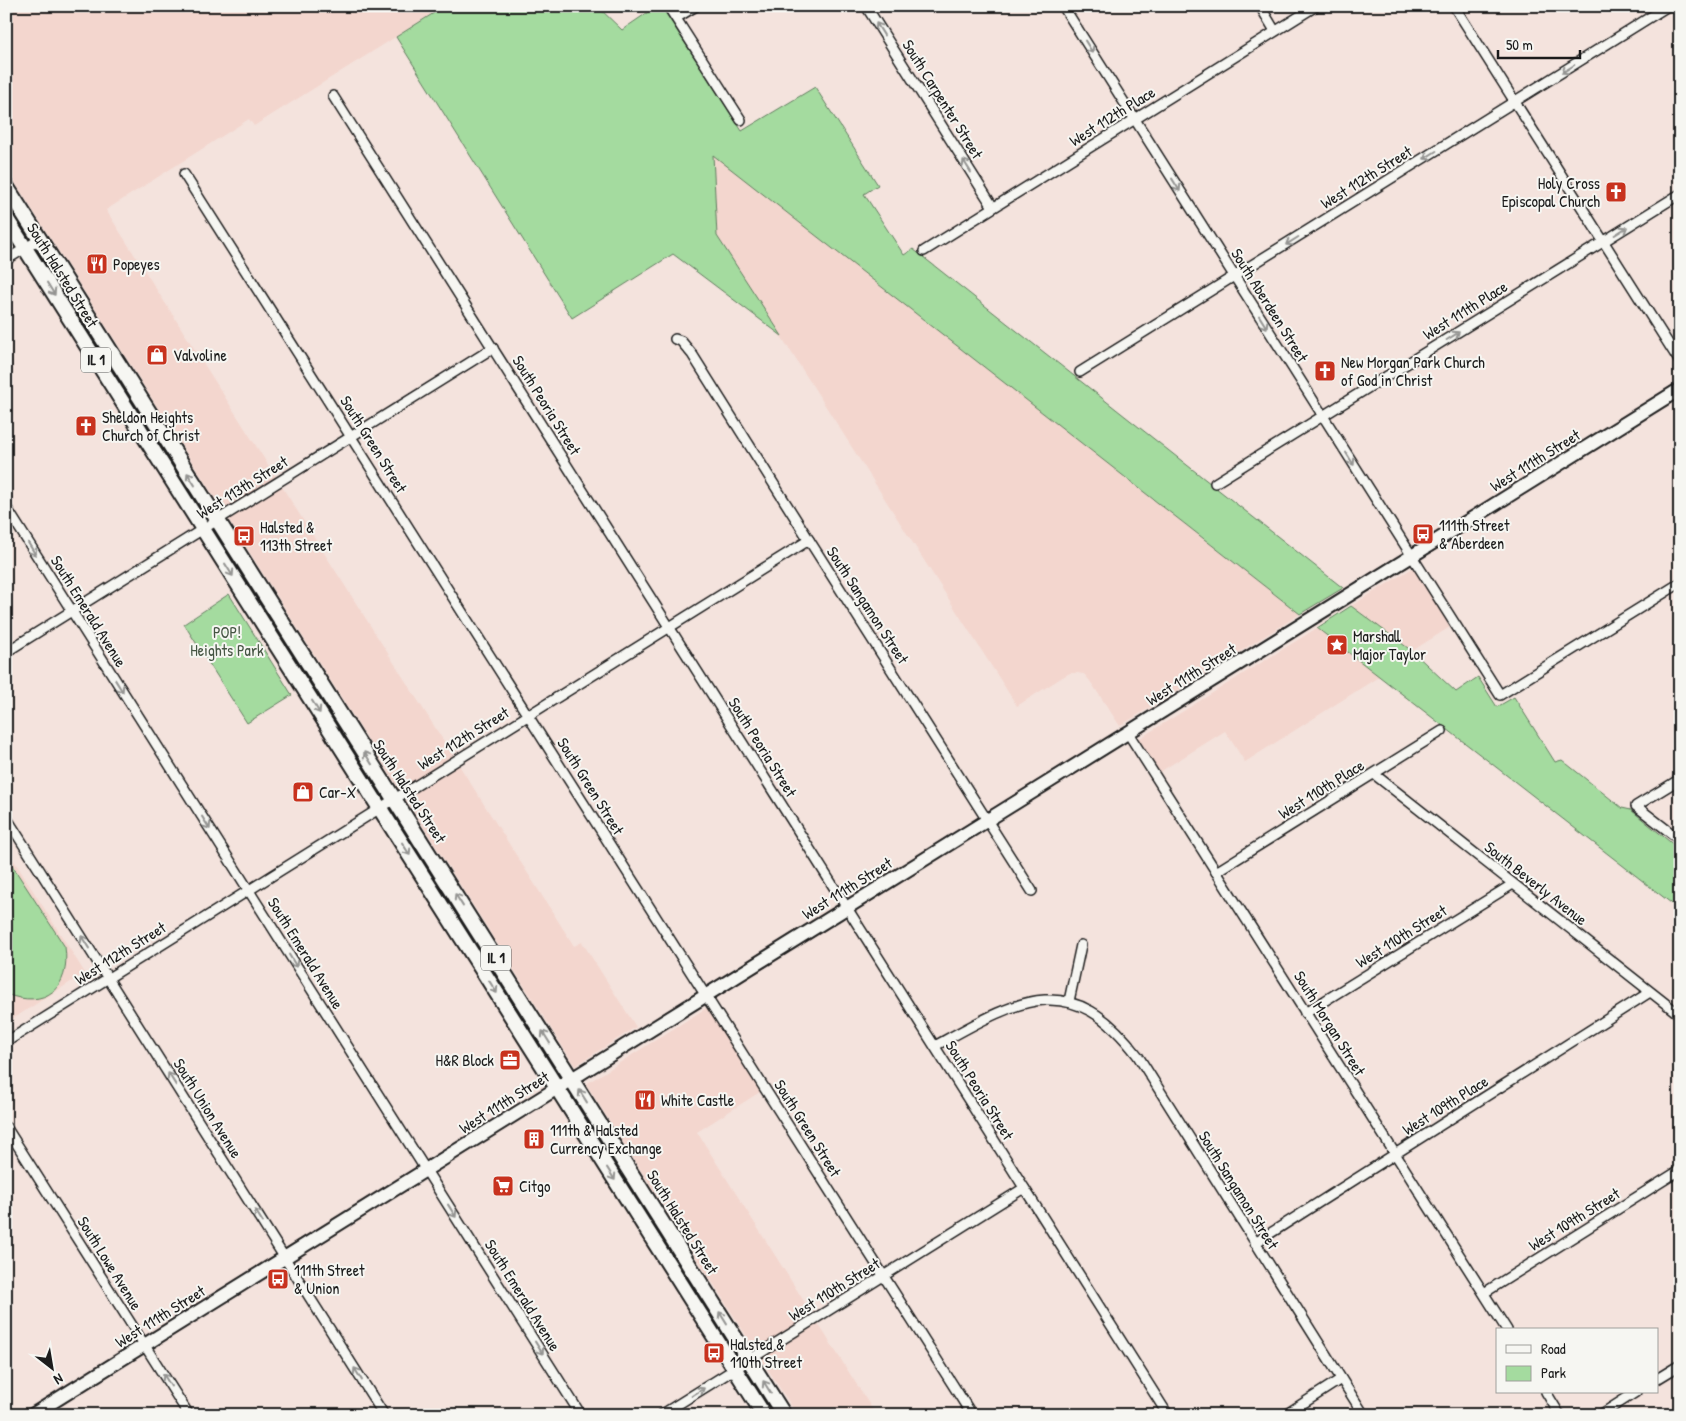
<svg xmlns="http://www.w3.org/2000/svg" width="1686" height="1421" viewBox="0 0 1686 1421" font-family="'Patrick Hand',sans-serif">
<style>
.built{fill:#f3d6ce}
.green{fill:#a4db9f;stroke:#607c5e}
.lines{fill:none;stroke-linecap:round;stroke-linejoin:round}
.street-casing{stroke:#1c1c1c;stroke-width:12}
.secondary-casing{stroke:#1c1c1c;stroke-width:16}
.primary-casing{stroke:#1c1c1c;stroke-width:18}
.street{stroke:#f6f6f2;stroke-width:9}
.secondary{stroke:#f6f6f2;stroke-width:12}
.primary{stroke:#f6f6f2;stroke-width:14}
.oneway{stroke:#949492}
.labels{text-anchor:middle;stroke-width:4;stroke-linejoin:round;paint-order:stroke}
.shield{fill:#f6f6f2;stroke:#5d5d5c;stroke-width:1}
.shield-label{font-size:15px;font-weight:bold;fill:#1c1c1c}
.street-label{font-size:16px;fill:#1c1c1c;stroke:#f6f6f2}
.poi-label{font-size:16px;fill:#1c1c1c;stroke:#f6f6f2;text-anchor:start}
.park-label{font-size:16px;fill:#455543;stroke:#f6f6f2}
</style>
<rect width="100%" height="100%" fill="#f4e3dd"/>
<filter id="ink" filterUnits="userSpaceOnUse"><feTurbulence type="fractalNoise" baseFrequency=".02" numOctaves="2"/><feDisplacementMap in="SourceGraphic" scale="10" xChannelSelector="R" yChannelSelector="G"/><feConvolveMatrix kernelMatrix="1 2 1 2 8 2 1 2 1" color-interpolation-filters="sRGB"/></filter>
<g filter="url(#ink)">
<!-- built -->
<g class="built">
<path d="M6,6H445L254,126L249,119L106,210L574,946L582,942L636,1027L575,1066L6,168Z"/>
<path d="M713,154L1300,614L1120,726L1090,681L1084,674L1077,673H1070L1061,678L1017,706L717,236Z"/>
<path d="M1416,566L1453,625L1412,651L1351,606Z"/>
<path d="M1317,628L1380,676L1245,762L1225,731L1158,773L1137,740Z"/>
<path d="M6,848L85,973L6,1023Z"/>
<path d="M711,1005L763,1090L697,1132L876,1415H797L586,1084Z"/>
</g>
<!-- green -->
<g class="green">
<path d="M445,6H597L622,30L657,6H661L742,131L815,87L878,185L864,194L904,255L913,249L1343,588L1300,614L713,155L717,236L782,336L673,254L572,318L396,37Z"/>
<path d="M229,594L292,695L247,723L184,624Z"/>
<path d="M1351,606L1412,651L1456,692L1478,677L1497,707L1514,697L1555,762L1562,760L1622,808L1631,810L1680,850V910L1317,628Z"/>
<path d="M6,856L65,947C71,989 45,1009 6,994Z"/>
</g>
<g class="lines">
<!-- street casing -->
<g class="street-casing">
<g id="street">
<path d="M668,6L741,120"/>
<path d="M866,6L993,207"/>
<path d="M1063,6L1500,695L1680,583"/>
<path d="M1260,6L1275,31"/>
<path d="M1454,6L1680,362"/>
<path d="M676,18L696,6"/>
<path d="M333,96L1168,1415"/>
<path d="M184,174L972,1415"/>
<path d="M924,251L1316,6"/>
<path d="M6,260L40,239"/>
<path d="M675,339L681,341L692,354L809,540L1032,891"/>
<path d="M1080,372L1668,6"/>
<path d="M1215,483L1680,194"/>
<path d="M6,507L581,1415"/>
<path d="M6,652L493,348"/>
<path d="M1128,733L1507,1330"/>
<path d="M1374,774L1680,1015"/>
<path d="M1680,779L1636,806L1680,840"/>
<path d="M6,817L384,1415"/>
<path d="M1216,872L1442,731"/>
<path d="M1069,1001L1081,945"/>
<path d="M1305,1013L1513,884"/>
<path d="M6,1042L809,540"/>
<path d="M935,1046C1016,1001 1070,966 1138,1056L1364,1415"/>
<path d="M6,1127L189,1415"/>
<path d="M1255,1243L1650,992"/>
<path d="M1484,1293L1680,1170"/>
<path d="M1657,1379L1680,1365"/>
<path d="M1546,1392L1560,1415"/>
<path d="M661,1415L1024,1188"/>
<path d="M1285,1415L1341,1379"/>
<path d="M1600,1415L1636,1392"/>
</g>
</g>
<!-- secondary casing -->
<g class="secondary-casing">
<path id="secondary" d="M32,1415L1680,389"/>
</g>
<!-- primary casing -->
<g class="primary-casing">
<g id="primary">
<path d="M6,186L784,1415"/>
<path d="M6,218L764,1415"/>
</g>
</g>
<!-- street -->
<use href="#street" class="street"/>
<!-- secondary -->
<use href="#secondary" class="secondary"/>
<!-- primary -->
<use href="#primary" class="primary"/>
</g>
<!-- one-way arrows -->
<defs><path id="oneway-shaft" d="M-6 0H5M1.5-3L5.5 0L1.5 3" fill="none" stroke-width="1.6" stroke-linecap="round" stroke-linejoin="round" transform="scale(1.25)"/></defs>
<g class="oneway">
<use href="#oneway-shaft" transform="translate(880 29) rotate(-122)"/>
<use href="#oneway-shaft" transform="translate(1089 47) rotate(58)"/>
<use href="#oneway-shaft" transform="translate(1568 69) rotate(148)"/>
<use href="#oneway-shaft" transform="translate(1430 155) rotate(148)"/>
<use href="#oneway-shaft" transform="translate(967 166) rotate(-122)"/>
<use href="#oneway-shaft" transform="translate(1176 185) rotate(58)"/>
<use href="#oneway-shaft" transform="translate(1621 231) rotate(-32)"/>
<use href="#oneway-shaft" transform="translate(1292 241) rotate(148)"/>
<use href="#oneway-shaft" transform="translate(51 289) rotate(58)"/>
<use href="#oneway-shaft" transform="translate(1263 322) rotate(58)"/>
<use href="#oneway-shaft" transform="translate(1453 336) rotate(-32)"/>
<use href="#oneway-shaft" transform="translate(1350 459) rotate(58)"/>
<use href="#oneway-shaft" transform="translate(191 479) rotate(-122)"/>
<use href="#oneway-shaft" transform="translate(32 549) rotate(58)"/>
<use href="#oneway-shaft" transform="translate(229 570) rotate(58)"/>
<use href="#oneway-shaft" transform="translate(119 686) rotate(58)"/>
<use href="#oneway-shaft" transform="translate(316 707) rotate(58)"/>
<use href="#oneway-shaft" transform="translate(368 758) rotate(-122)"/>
<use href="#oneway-shaft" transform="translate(206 823) rotate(58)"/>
<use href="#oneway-shaft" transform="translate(406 849) rotate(58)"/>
<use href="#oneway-shaft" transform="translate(459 900) rotate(-122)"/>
<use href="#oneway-shaft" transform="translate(85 942) rotate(-122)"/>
<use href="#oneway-shaft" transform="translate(293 961) rotate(58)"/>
<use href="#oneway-shaft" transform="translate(493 987) rotate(58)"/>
<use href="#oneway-shaft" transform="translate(546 1037) rotate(-122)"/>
<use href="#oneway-shaft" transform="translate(172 1079) rotate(-122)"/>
<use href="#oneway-shaft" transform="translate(583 1096) rotate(-122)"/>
<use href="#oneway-shaft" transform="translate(611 1174) rotate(58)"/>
<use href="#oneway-shaft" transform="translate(452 1211) rotate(58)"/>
<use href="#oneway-shaft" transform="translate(259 1216) rotate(-122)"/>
<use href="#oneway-shaft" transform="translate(723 1318) rotate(-122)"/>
<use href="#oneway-shaft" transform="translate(539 1348) rotate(58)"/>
<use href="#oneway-shaft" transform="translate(358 1374) rotate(-122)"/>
<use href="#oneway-shaft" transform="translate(167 1380) rotate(-122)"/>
<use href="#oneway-shaft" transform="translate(767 1387) rotate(-122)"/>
<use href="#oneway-shaft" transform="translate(698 1392) rotate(-32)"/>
</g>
</g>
<!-- icons -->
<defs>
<g id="church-square" transform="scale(1.125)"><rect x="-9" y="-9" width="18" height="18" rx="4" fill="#c8321e" stroke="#f6f6f2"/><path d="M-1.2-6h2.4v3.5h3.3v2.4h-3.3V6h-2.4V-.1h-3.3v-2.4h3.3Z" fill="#fff"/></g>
<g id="restaurant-square" transform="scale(1.125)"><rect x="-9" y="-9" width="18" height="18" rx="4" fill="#c8321e" stroke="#f6f6f2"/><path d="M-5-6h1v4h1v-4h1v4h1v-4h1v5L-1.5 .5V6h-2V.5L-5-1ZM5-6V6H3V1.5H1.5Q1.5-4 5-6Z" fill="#fff"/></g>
<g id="shop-square" transform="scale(1.125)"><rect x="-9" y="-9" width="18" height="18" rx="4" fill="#c8321e" stroke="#f6f6f2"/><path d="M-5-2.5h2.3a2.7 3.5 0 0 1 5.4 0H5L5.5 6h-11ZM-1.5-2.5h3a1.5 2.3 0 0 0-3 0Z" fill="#fff"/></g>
<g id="bus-square" transform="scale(1.125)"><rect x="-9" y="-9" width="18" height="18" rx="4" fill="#c8321e" stroke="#f6f6f2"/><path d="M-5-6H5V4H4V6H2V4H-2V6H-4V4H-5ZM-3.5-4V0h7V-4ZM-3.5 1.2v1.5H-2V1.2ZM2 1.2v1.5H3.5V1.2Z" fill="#fff"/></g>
<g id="sight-square" transform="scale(1.125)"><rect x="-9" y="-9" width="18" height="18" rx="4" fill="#c8321e" stroke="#f6f6f2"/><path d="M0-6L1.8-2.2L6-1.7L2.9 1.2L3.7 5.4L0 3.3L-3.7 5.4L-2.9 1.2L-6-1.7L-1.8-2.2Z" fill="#fff"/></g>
<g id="office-square" transform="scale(1.125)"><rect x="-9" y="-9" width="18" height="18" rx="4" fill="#c8321e" stroke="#f6f6f2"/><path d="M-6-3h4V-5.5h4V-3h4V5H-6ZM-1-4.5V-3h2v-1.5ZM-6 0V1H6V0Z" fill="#fff"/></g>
<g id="building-square" transform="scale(1.125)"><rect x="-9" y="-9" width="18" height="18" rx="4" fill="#c8321e" stroke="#f6f6f2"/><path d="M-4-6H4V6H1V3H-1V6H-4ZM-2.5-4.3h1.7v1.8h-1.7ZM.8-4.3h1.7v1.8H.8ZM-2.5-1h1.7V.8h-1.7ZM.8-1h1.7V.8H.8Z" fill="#fff"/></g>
<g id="supermarket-square" transform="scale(1.125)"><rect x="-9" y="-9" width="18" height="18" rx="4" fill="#c8321e" stroke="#f6f6f2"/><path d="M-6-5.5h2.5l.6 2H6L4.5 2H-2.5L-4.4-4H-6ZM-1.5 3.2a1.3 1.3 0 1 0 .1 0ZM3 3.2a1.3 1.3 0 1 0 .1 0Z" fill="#fff"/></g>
</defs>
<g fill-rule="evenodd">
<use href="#church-square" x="1616" y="192"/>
<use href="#restaurant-square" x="97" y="264"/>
<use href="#shop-square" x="157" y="355"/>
<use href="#church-square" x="1325" y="371"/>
<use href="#church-square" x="86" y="426"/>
<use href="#bus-square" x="1423" y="534"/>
<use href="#bus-square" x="244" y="536"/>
<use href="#sight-square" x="1337" y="645"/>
<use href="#shop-square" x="303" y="792"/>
<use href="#office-square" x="510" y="1060"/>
<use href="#restaurant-square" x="645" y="1100"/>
<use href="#building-square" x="534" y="1139"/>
<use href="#supermarket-square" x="503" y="1186"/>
<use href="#bus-square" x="278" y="1279"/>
<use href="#bus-square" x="714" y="1353"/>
</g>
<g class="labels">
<!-- shield labels -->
<g class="shield">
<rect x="81" y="347.5" width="30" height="25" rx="4"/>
<rect x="481" y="945.5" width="30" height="25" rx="4"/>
</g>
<g class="shield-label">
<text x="96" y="365">IL 1</text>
<text x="496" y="963">IL 1</text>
</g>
<!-- street labels -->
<g class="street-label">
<text transform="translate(943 99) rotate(58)" y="6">South Carpenter Street</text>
<text transform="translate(1112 116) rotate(-32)" y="6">West 112th Place</text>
<text transform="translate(1366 177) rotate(-32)" y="6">West 112th Street</text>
<text transform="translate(63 275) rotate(58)" y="6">South Halsted Street</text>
<text transform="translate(1270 305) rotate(58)" y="6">South Aberdeen Street</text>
<text transform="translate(1465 310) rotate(-32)" y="6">West 111th Place</text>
<text transform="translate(547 405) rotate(58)" y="6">South Peoria Street</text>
<text transform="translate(374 444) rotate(58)" y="6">South Green Street</text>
<text transform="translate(1535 460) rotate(-32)" y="6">West 111th Street</text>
<text transform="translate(242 487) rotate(-32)" y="6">West 113th Street</text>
<text transform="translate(868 605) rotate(57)" y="6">South Sangamon Street</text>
<text transform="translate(89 611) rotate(58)" y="6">South Emerald Avenue</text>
<text transform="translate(1191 674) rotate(-32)" y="6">West 111th Street</text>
<text transform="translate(463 738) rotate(-32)" y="6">West 112th Street</text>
<text transform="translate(763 747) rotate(58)" y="6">South Peoria Street</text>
<text transform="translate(591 786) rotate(58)" y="6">South Green Street</text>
<text transform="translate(1321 789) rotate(-32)" y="6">West 110th Place</text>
<text transform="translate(410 791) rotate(57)" y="6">South Halsted Street</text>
<text transform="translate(1536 883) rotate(38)" y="6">South Beverly Avenue</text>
<text transform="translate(847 888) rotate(-32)" y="6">West 111th Street</text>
<text transform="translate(1401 936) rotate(-32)" y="6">West 110th Street</text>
<text transform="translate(120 953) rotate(-32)" y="6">West 112th Street</text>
<text transform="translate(306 953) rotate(58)" y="6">South Emerald Avenue</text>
<text transform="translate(1330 1023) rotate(58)" y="6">South Morgan Street</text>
<text transform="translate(980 1090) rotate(58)" y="6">South Peoria Street</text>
<text transform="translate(504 1102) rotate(-32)" y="6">West 111th Street</text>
<text transform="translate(1445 1105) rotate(-32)" y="6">West 109th Place</text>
<text transform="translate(208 1108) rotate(58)" y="6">South Union Avenue</text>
<text transform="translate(808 1128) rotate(58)" y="6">South Green Street</text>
<text transform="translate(1239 1190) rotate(58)" y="6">South Sangamon Street</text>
<text transform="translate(1574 1219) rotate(-32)" y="6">West 109th Street</text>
<text transform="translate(683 1222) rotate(58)" y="6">South Halsted Street</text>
<text transform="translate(110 1263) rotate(58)" y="6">South Lowe Avenue</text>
<text transform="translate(834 1289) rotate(-32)" y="6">West 110th Street</text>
<text transform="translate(523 1295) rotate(58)" y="6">South Emerald Avenue</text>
<text transform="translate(160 1316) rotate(-32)" y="6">West 111th Street</text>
</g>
<!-- poi labels -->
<g class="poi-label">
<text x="1600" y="189" text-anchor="end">Holy Cross<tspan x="1600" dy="18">Episcopal Church</tspan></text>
<text x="113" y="270">Popeyes</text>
<text x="173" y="361">Valvoline</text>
<text x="1341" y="368">New Morgan Park Church<tspan x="1341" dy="18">of God in Christ</tspan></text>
<text x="102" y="423">Sheldon Heights<tspan x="102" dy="18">Church of Christ</tspan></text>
<text x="1439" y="531">111th Street<tspan x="1439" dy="18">&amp; Aberdeen</tspan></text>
<text x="260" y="533">Halsted &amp;<tspan x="260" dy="18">113th Street</tspan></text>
<text x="1353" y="642">Marshall<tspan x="1353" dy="18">Major Taylor</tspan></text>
<text x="319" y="798">Car-X</text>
<text x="494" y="1066" text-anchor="end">H&amp;R Block</text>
<text x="661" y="1106">White Castle</text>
<text x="550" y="1136">111th &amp; Halsted<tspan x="550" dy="18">Currency Exchange</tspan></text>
<text x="519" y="1192">Citgo</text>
<text x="294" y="1276">111th Street<tspan x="294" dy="18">&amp; Union</tspan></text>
<text x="730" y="1350">Halsted &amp;<tspan x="730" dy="18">110th Street</tspan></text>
</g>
<!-- park labels -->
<g class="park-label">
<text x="227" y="638">POP!<tspan x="227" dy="18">Heights Park</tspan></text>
</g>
</g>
<!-- margin -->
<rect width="1686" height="1421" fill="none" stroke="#f6f6f2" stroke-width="25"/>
<rect x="12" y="12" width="1661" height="1396" fill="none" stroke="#1c1c1c" stroke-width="2" filter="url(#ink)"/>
<!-- legend -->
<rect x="1496" y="1328" width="162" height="65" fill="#f6f6f2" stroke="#9f9f9c"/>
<rect x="1506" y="1345" width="25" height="8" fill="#f6f6f2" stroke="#9f9f9c"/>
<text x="1541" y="1354" font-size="15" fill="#1c1c1c">Road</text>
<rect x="1506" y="1366" width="25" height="15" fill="#a4db9f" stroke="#9f9f9c"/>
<text x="1541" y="1378" font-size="15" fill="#1c1c1c">Park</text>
<!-- north arrow -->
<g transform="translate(52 1368) rotate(149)" stroke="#f6f6f2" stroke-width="4" paint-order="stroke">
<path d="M0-4L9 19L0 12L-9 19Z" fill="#1c1c1c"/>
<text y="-8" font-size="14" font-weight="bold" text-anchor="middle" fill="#1c1c1c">N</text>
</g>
<!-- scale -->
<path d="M1498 50v8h82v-8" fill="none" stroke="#1c1c1c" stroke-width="2.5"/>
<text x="1506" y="50" font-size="15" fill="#1c1c1c" stroke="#f6f6f2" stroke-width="4" paint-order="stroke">50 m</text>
</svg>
